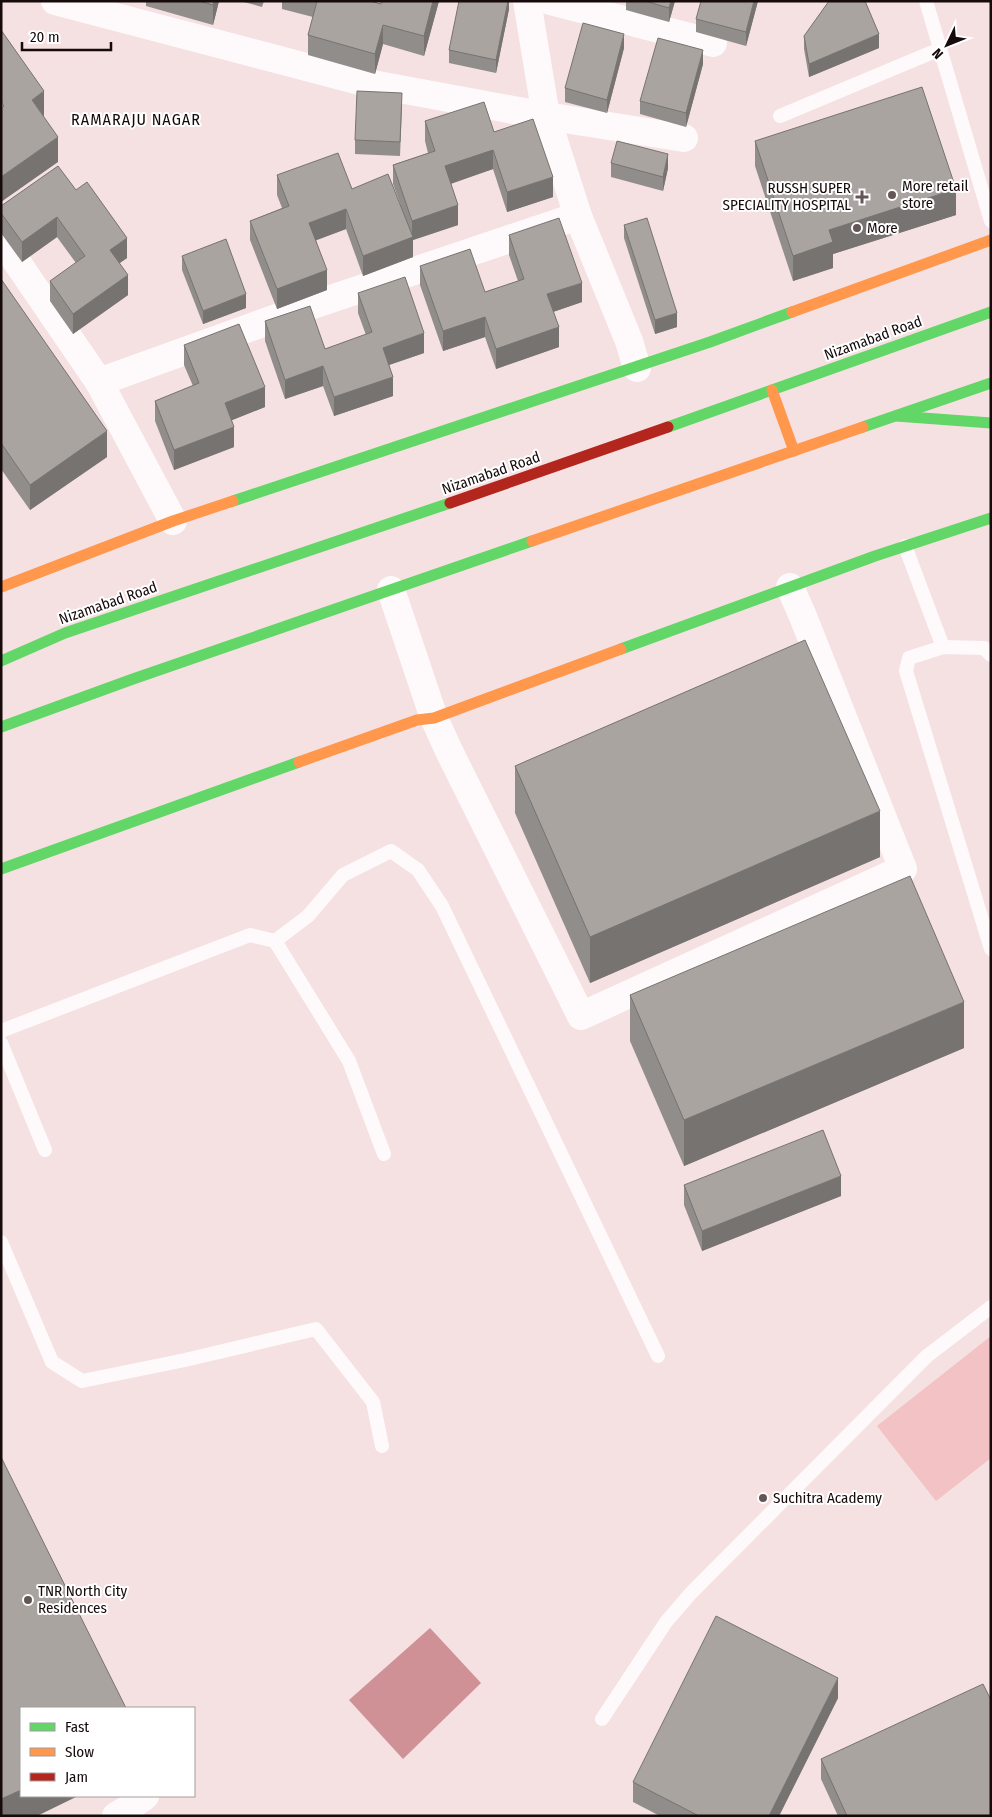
<svg xmlns="http://www.w3.org/2000/svg" width="992" height="1817" viewBox="0 0 992 1817" font-family="'Fira Sans Condensed',sans-serif">
<style>
.green{fill:#f2c2c5}
.water{fill:#cf9096}
.lines{fill:none;stroke-linecap:round;stroke-linejoin:round}
.lane{stroke:#fefafb;stroke-width:14}
.street{stroke:#fefafb;stroke-width:28}
.fast{stroke:#63d668;stroke-width:11}
.slow{stroke:#ff974d;stroke-width:11}
.jam{stroke:#b3261e;stroke-width:11}
.wall{fill:#918d8a}
.shaded-wall{fill:#767370}
.building{fill:#a9a4a0;stroke:#767370}
.poi-dot{fill:#645556;stroke:#fff;stroke-width:2}
.labels{text-anchor:middle;stroke-width:4;stroke-linejoin:round;paint-order:stroke}
.poi-label{font-size:15px;fill:#160a0b;stroke:#fff;text-anchor:start}
.street-label{font-size:15px;fill:#160a0b;stroke:#fff}
.neighbourhood-label{font-size:16px;letter-spacing:1px;fill:#160a0b;stroke:#fff}
</style>
<rect width="100%" height="100%" fill="#f5e0e2"/>
<!-- green -->
<path class="green" d="M991,1336V1458L936,1501L877,1426Z"/>
<!-- water -->
<path class="water" d="M430,1628L481,1683L403,1759L349,1700Z"/>
<g class="lines">
<!-- lane -->
<g class="lane">
<path d="M926,1L991,221"/>
<path d="M780,116L940,49"/>
<path d="M905,546L943,647"/>
<path d="M991,655L984,648L943,647L909,658L906,671L991,949"/>
<path d="M275,941L308,916L343,875L391,851L418,870L442,906L658,1356"/>
<path d="M1,1031L250,935L275,941L349,1061L384,1154"/>
<path d="M1,1043L45,1150"/>
<path d="M1,1242L52,1362L82,1381L185,1360L316,1329L373,1402L382,1446"/>
<path d="M602,1719L666,1622L691,1593L927,1356L991,1307"/>
</g>
<!-- street -->
<g class="street">
<path d="M55,1L367,83L546,116L684,138"/>
<path d="M527,1L546,116L578,216L629,341L637,368"/>
<path d="M550,1L713,43"/>
<path d="M1,239L99,382"/>
<path d="M173,521L99,382L304,308L578,216"/>
<path d="M391,590L434,718L450,753L581,1016L903,869L802,614L790,587"/>
<path d="M116,1816L126,1810L145,1796"/>
</g>
<!-- fast -->
<g class="fast">
<path d="M896,416L991,423"/>
<path d="M668,427L991,312"/>
<path d="M863,427L991,383"/>
<path d="M233,501L710,342L792,312"/>
<path d="M621,649L875,556L991,518"/>
<path d="M1,661L65,633L450,503"/>
<path d="M1,727L133,679L532,541"/>
<path d="M1,869L299,762"/>
</g>
<!-- slow -->
<g class="slow">
<path d="M792,312L991,240"/>
<path d="M772,390L794,451"/>
<path d="M532,541L863,427"/>
<path d="M1,587L173,521L233,501"/>
<path d="M299,762L417,720L434,718L621,649"/>
</g>
<!-- jam -->
<path class="jam" d="M450,503L668,427"/>
</g>
<!-- wall -->
<g class="wall">
<path d="M146,1H219L213,25L146,6Z"/>
<path d="M240,1H264L262,7Z"/>
<path d="M282,1H370L381,4L439,1L424,56L383,44L375,74L308,55V35L313,17L282,9Z"/>
<path d="M509,1V9L496,73L449,63V50Z"/>
<path d="M626,1H675L669,22L626,10Z"/>
<path d="M758,1L746,46L696,32V19Z"/>
<path d="M804,36L879,48L809,77L804,49Z"/>
<path d="M624,48L607,113L565,102V88Z"/>
<path d="M703,64L686,127L640,114V101Z"/>
<path d="M402,106L400,156L355,154V140Z"/>
<path d="M425,121L494,132L553,197L507,212L493,169L451,183L458,225L413,240V257L363,276L346,229L316,240L327,290L277,309L250,240V221L282,208L277,195V175L352,189L401,206L393,184V165L428,153L425,141Z"/>
<path d="M755,141L956,215L833,254V268L793,281L755,166Z"/>
<path d="M611,163L668,168L663,191L611,177Z"/>
<path d="M76,190L127,258L119,263L128,295L73,334L50,301V281L76,263L57,237L22,262L1,233V206Z"/>
<path d="M624,225L677,327L655,334L624,238Z"/>
<path d="M509,235L582,302L553,312L559,347L496,369L485,337L443,351L420,285V266L485,292L518,281L509,255Z"/>
<path d="M182,256L246,308L203,324L182,270Z"/>
<path d="M1,279L107,457L30,510L1,469Z"/>
<path d="M358,293L424,353L389,365L393,396L334,416L323,386L285,399L265,341V321L325,349L366,335L358,313Z"/>
<path d="M184,345L265,407L232,420L234,447L174,470L155,421V401L193,386L184,365Z"/>
<path d="M515,766L880,857L590,983L515,813Z"/>
<path d="M630,995L964,1048L684,1166L630,1041Z"/>
<path d="M684,1185L841,1196L702,1251L684,1205Z"/>
<path d="M838,1698L779,1816H660L633,1802V1782Z"/>
<path d="M821,1759L991,1816H838L821,1779Z"/>
</g>
<!-- shaded-wall -->
<g class="shaded-wall">
<path d="M214,1H219L213,25V5Z"/>
<path d="M433,1H439L424,56V36Z"/>
<path d="M508,1H509V9L496,73V60Z"/>
<path d="M671,1H675L669,22V8Z"/>
<path d="M754,1H758L746,46V32Z"/>
<path d="M383,25V44L375,74V54Z"/>
<path d="M624,34V48L607,113V100Z"/>
<path d="M879,34V48L809,77V64Z"/>
<path d="M703,50V64L686,127V113Z"/>
<path d="M44,91V117L32,100Z"/>
<path d="M58,137V162L1,202V177Z"/>
<path d="M493,150V169L445,186V166Z"/>
<path d="M668,154V168L663,191V177Z"/>
<path d="M553,177V197L507,212V192Z"/>
<path d="M956,189V215L833,254V268L793,281V256L829,230Z"/>
<path d="M458,205V225L413,240V257L363,276V256L412,237V221Z"/>
<path d="M346,209V229L309,243V223Z"/>
<path d="M57,217V237L22,262V242Z"/>
<path d="M127,238V258L110,270V250Z"/>
<path d="M327,270V290L277,309V289Z"/>
<path d="M128,275V295L73,334V314Z"/>
<path d="M582,283V302L547,314V294Z"/>
<path d="M246,294V308L203,324V311Z"/>
<path d="M677,313V327L655,334V320Z"/>
<path d="M485,317V337L443,351V331Z"/>
<path d="M559,327V347L496,369V349Z"/>
<path d="M424,333V353L383,367V348Z"/>
<path d="M323,366V386L285,399V380Z"/>
<path d="M393,377V396L334,416V397Z"/>
<path d="M265,387V407L225,423V403Z"/>
<path d="M234,427V447L174,470V450Z"/>
<path d="M107,431V457L30,510V485Z"/>
<path d="M880,811V857L590,983V937Z"/>
<path d="M964,1002V1048L684,1166V1120Z"/>
<path d="M841,1176V1196L702,1251V1231Z"/>
<path d="M838,1678V1698L779,1816H769Z"/>
<path d="M21,1790V1796H78L37,1816H1V1799Z"/>
</g>
<!-- building -->
<g class="building">
<path d="M199,1H214L213,5Z"/>
<path d="M317,1H370L381,4V1H433L424,36L383,25L375,54L308,35Z"/>
<path d="M459,1H508L496,60L449,50Z"/>
<path d="M645,1H671L669,8Z"/>
<path d="M701,1H754L746,32L696,19Z"/>
<path d="M829,1H865L879,34L809,64L804,36Z"/>
<path d="M583,23L624,34L607,100L565,88Z"/>
<path d="M1,30L44,91L32,100L58,137L1,177V108L4,106L1,102Z"/>
<path d="M658,38L703,50L686,113L640,101Z"/>
<path d="M922,87L956,189L829,230L833,242L793,256L755,141Z"/>
<path d="M357,91L402,93L400,142L355,140Z"/>
<path d="M484,102L494,132L533,119L553,177L507,192L493,150L445,166L458,205L412,221L393,165L435,151L425,121Z"/>
<path d="M617,141L668,154L663,177L611,163Z"/>
<path d="M338,153L352,189L388,174L413,237L363,256L346,209L309,223L327,270L277,289L250,221L289,206L277,175Z"/>
<path d="M58,166L76,190L87,182L127,238L110,250L128,275L73,314L50,281L85,256L57,217L22,242L1,213V206Z"/>
<path d="M559,218L582,283L547,294L559,327L496,349L485,317L443,331L420,266L470,249L485,292L524,279L509,235Z"/>
<path d="M647,218L677,313L655,320L624,225Z"/>
<path d="M226,239L246,294L203,311L182,256Z"/>
<path d="M405,277L424,333L383,348L393,377L334,397L323,366L285,380L265,321L310,306L325,349L372,332L358,293Z"/>
<path d="M1,279L107,431L30,485L1,443Z"/>
<path d="M239,324L265,387L225,403L234,427L174,450L155,401L199,383L184,345Z"/>
<path d="M805,640L880,811L590,937L515,766Z"/>
<path d="M910,876L964,1002L684,1120L630,995Z"/>
<path d="M823,1130L841,1176L702,1231L684,1185Z"/>
<path d="M1,1457L126,1708H21V1790L1,1799Z"/>
<path d="M716,1616L838,1678L769,1816H699L633,1782Z"/>
<path d="M983,1684L991,1700V1816H847L821,1759Z"/>
</g>
<!-- markers -->
<g class="poi-dot">
<circle cx="892" cy="195" r="5"/>
<path d="M859.5 189.5h5v5h5v5h-5v5h-5v-5h-5v-5h5z"/>
<circle cx="857" cy="228" r="5"/>
<circle cx="763" cy="1498" r="5"/>
<circle cx="28" cy="1600" r="5"/>
</g>
<g class="labels">
<!-- poi labels -->
<g class="poi-label">
<text x="902" y="191">More retail<tspan x="902" dy="17">store</tspan></text>
<text x="851" y="193" text-anchor="end">RUSSH SUPER<tspan x="851" dy="17">SPECIALITY HOSPITAL</tspan></text>
<text x="867" y="233">More</text>
<text x="773" y="1503">Suchitra Academy</text>
<text x="38" y="1596">TNR North City<tspan x="38" dy="17">Residences</tspan></text>
</g>
<!-- street labels -->
<g class="street-label">
<text transform="translate(873 338) rotate(-20)" y="5">Nizamabad Road</text>
<text transform="translate(491 473) rotate(-19)" y="5">Nizamabad Road</text>
<text transform="translate(108 603) rotate(-19)" y="5">Nizamabad Road</text>
</g>
<!-- neighbourhood labels -->
<g class="neighbourhood-label">
<text x="136" y="125">RAMARAJU NAGAR</text>
</g>
</g>
<!-- border -->
<rect width="992" height="1817" fill="none" stroke="#160a0b" stroke-width="5"/>
<!-- legend -->
<rect x="20" y="1707" width="175" height="90" fill="#ffffff" stroke="#a29d9d"/>
<rect x="30" y="1723" width="25" height="8" fill="#63d668" stroke="#a29d9d"/>
<text x="65" y="1732" font-size="15" fill="#160a0b">Fast</text>
<rect x="30" y="1748" width="25" height="8" fill="#ff974d" stroke="#a29d9d"/>
<text x="65" y="1757" font-size="15" fill="#160a0b">Slow</text>
<rect x="30" y="1773" width="25" height="8" fill="#b3261e" stroke="#a29d9d"/>
<text x="65" y="1782" font-size="15" fill="#160a0b">Jam</text>
<!-- north arrow -->
<g transform="translate(947 45) rotate(227)" stroke="#ffffff" stroke-width="4" paint-order="stroke">
<path d="M0-4L9 19L0 12L-9 19Z" fill="#160a0b"/>
<text y="-8" font-size="14" font-weight="bold" text-anchor="middle" fill="#160a0b">N</text>
</g>
<!-- scale -->
<path d="M22 42v8h89v-8" fill="none" stroke="#160a0b" stroke-width="2.5"/>
<text x="30" y="42" font-size="15" fill="#160a0b" stroke="#ffffff" stroke-width="4" paint-order="stroke">20 m</text>
</svg>
